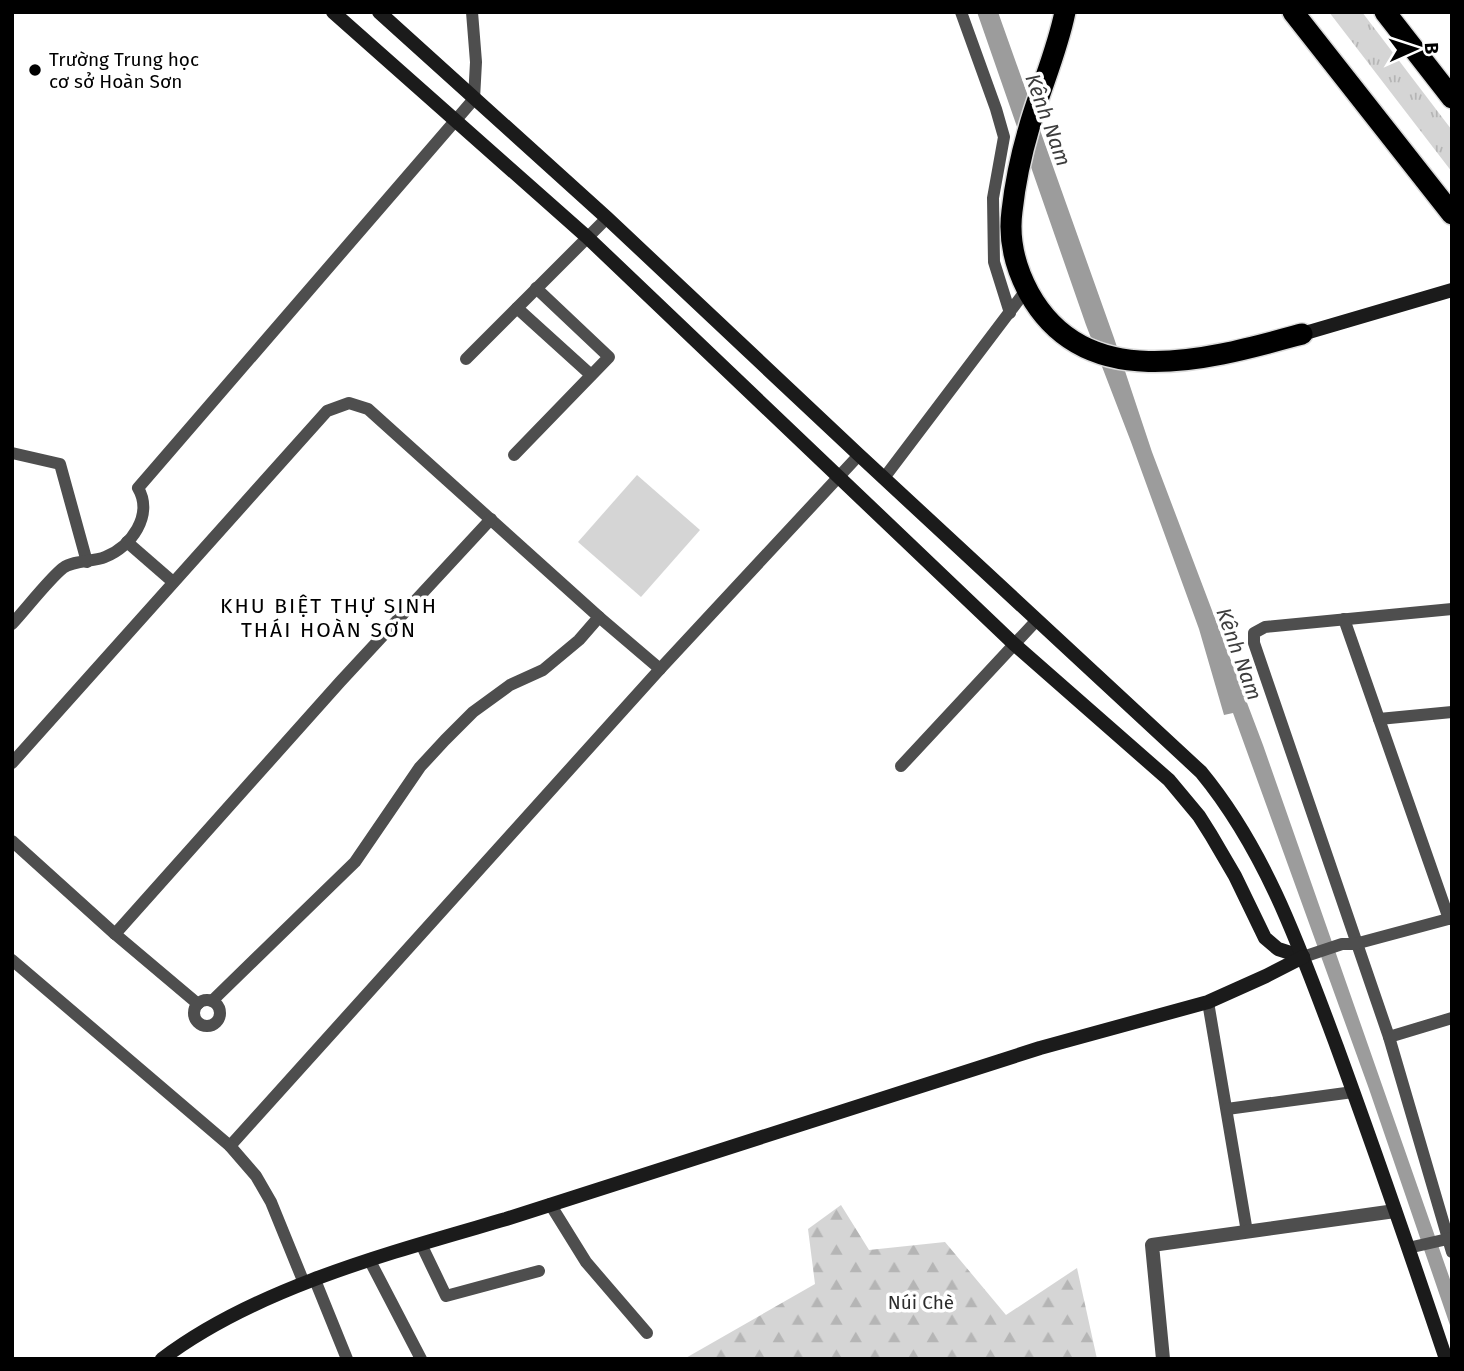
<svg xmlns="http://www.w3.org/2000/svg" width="1464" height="1371" viewBox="0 0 1464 1371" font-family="'Fira Sans',sans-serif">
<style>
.grass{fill:url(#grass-tufts)}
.forest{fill:url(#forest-firs)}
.pitch{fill:#d5d5d5}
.water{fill:#9c9c9c}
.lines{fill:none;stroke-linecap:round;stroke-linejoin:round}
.motorway-casing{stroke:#dbdbdb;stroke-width:24}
.minor{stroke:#4e4e4e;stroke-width:12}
.tertiary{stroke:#4e4e4e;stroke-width:14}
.secondary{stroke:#1b1b1b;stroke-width:14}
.motorway{stroke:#000;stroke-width:21}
.poi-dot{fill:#000;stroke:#fff;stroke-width:2.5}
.labels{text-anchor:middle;stroke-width:7;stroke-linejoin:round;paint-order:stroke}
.poi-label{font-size:19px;fill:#000;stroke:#fff;text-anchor:start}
.park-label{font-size:19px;fill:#2c2c2c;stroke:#fff}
.water-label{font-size:21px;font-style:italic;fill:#3d3d3d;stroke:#fff}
.neighbourhood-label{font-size:21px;letter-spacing:2px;fill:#000;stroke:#fff}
</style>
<defs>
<pattern id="grass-tufts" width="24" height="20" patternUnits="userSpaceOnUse" patternTransform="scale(1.75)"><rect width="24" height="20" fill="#d5d5d5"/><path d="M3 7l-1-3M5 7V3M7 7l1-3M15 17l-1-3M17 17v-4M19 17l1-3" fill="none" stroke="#b5b5b5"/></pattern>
<pattern id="forest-firs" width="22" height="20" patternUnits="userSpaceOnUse" patternTransform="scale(1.75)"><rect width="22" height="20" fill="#d5d5d5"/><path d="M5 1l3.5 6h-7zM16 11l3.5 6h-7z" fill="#b5b5b5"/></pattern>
</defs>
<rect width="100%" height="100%" fill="#fff"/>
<!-- grass -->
<path class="grass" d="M1329,12H1362L1448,125L1452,130V172Z"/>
<!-- forest -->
<path class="forest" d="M841,1205L869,1250L945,1242L1006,1315L1077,1268L1097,1359H684L815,1284L808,1229Z"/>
<!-- pitch -->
<path class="pitch" d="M637,475L700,530L641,597L578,542Z"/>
<!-- water -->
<path class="water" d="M977,12H998L1114,338L1152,452L1263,745L1452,1285V1331L1369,1089L1233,713L1224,715L1199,629L1131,442L1086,325Z"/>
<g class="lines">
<!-- motorway casing -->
<g class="motorway-casing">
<g id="motorway">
<path d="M1065,12C1057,52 1040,89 1029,128C1021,155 1015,184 1012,211C1008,241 1015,267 1029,293C1086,396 1210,359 1302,334"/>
<path d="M1293,12L1452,214"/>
<path d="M1385,12L1452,98"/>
</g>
</g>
<!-- minor -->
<g class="minor">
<path d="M961,12L996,109L1004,137L993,198L994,262L1010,313"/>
<path d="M517,308L591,375"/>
<path d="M466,359L607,218"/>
<path d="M12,453L60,464L87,562"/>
<path d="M514,455L609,357L536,288"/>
<path d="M884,478L1027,289"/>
<path d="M127,542L173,582"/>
<path d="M1452,609L1265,627L1254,633V643L1389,1037L1452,1252"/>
<path d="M599,617L660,669"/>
<path d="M1344,619L1449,919"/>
<path d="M12,624C26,609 49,579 63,568C74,560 93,562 105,557C131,547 154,515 138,488L474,99L476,62L472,12"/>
<path d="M1379,719L1452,712"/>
<path d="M12,763L327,411L349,403L368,409L599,617L579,640L543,670L510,685L473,712L445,740L420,767L355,862L212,1001"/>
<path d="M901,766L1037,620"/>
<path d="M12,841L115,934L198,1004"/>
<path d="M115,934L340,682L491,519"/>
<path d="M1303,957L1342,944H1355L1452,918"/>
<path d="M12,960L230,1146L660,669L859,455"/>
<circle cx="207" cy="1013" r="13"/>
<path d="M1208,1002L1247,1232"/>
<path d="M1389,1037L1452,1018"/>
<path d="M1227,1109L1353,1092"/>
<path d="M230,1146L256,1176L271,1202L304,1283"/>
<path d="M550,1204L586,1262L647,1333"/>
<path d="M421,1244L446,1296L539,1271"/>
<path d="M1408,1248L1452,1238"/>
<path d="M370,1261L421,1359"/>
<path d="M315,1280L347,1359"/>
</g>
<!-- tertiary -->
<path class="tertiary" d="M1163,1359L1152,1245L1395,1211"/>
<!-- secondary -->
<g class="secondary">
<path d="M333,12L587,237L1014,644L1169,780L1199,816L1211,835L1235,876L1265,938L1278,949L1303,957"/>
<path d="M379,12L607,218L859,455L1201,772C1267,852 1301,951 1337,1047C1375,1151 1411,1255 1446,1359"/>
<path d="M1302,334L1452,290"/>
<path d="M162,1359C257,1287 393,1252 506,1219L1040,1048L1208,1002L1266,976L1303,957"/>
</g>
<!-- motorway -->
<use href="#motorway" class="motorway"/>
</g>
<!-- markers -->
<circle class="poi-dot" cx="35" cy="70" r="7"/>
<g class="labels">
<!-- poi labels -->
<g class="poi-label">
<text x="49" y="66">Trường Trung học<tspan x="49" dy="22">cơ sở Hoàn Sơn</tspan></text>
</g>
<!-- park labels -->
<g class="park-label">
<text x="921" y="1309">Núi Chè</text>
</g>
<!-- water labels -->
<g class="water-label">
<text transform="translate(1048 120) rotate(70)" y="7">Kênh Nam</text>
<text transform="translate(1239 654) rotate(70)" y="7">Kênh Nam</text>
</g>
<!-- neighbourhood labels -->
<g class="neighbourhood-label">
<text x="329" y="613">KHU BIỆT THỰ SINH<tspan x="329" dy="24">THÁI HOÀN SƠN</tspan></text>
</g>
</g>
<!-- border -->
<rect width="1464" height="1371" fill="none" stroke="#000000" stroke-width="28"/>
<!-- north arrow -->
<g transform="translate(1415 49) rotate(87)" stroke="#ffffff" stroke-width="5" paint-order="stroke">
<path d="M0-5L12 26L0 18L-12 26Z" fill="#000000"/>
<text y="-10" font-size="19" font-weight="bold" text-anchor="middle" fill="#000000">B</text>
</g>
</svg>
